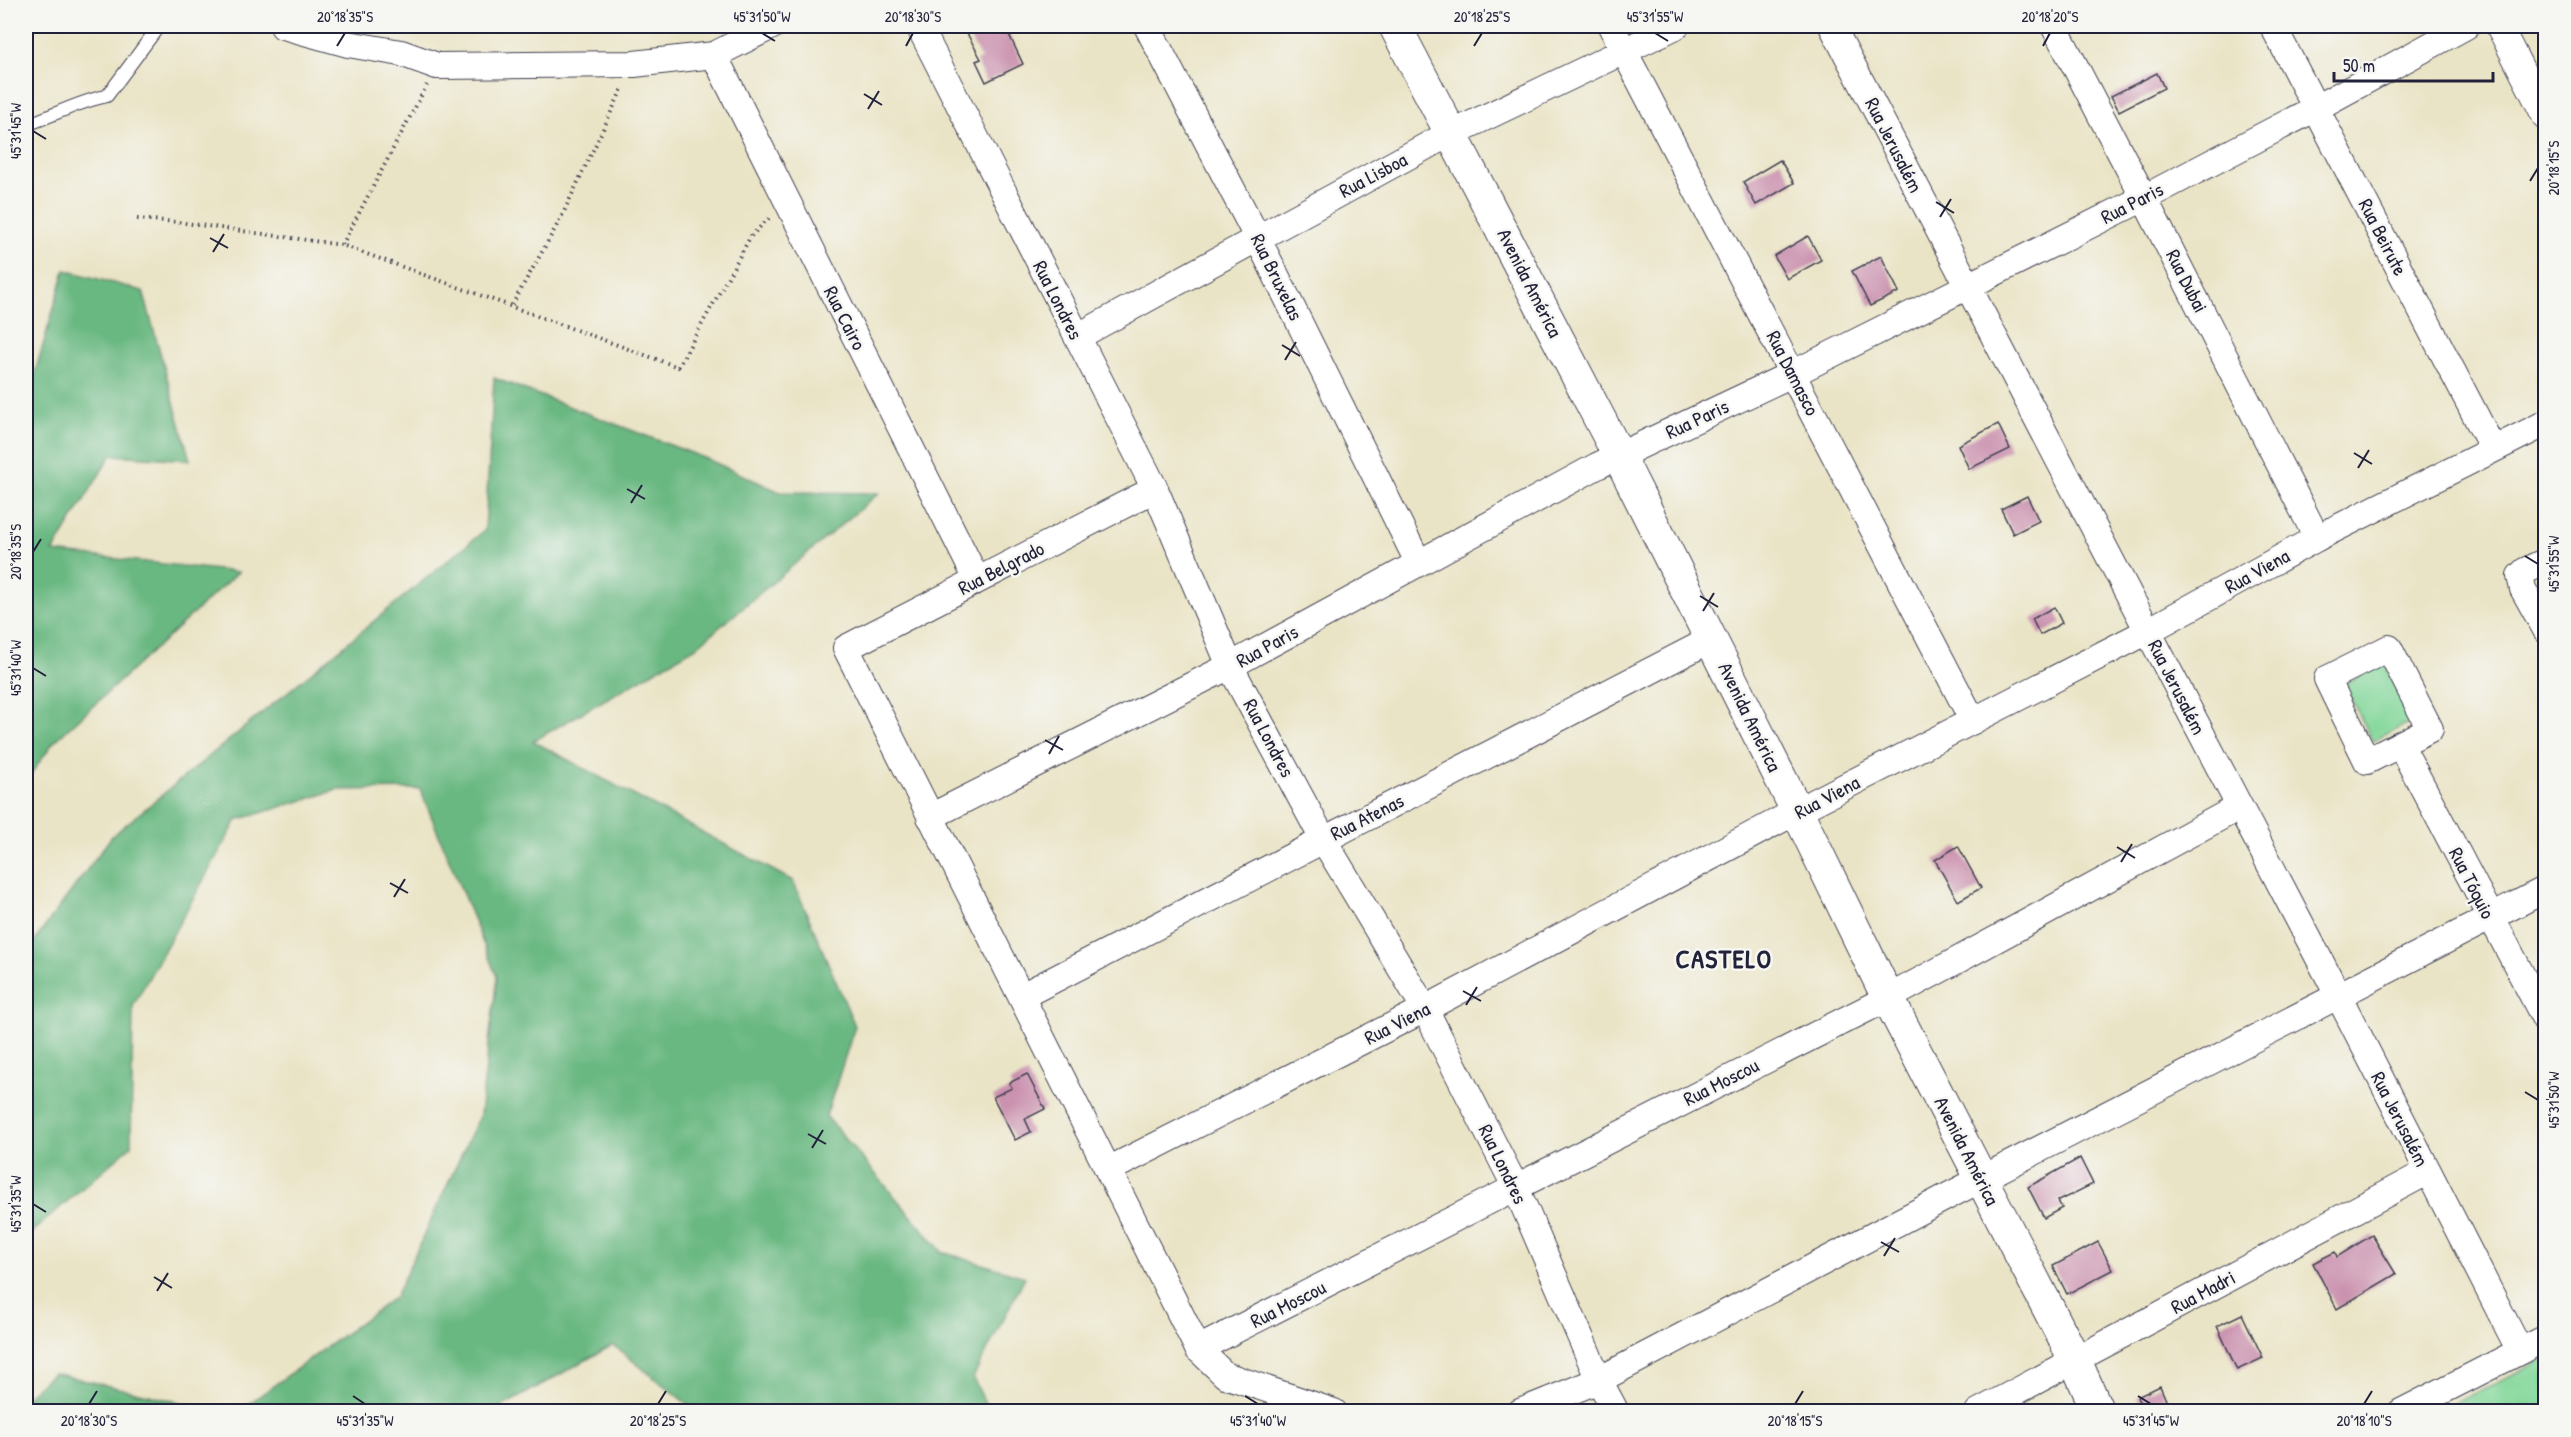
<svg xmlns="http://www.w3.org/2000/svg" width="2571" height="1437" viewBox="0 0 2571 1437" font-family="'Patrick Hand',sans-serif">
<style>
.green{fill:#82d799;stroke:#527c6a;stroke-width:1.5}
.forest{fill:#69b881;stroke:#466d5e;stroke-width:1.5}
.building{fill:#ca92af}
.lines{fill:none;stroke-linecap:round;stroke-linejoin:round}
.service-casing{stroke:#403f50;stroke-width:14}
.minor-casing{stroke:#403f50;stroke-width:28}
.tertiary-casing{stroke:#403f50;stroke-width:34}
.path{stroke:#403f50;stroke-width:4;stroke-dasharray:1.5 4.5;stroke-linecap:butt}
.service{stroke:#fff;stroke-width:12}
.minor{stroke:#fff;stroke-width:26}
.tertiary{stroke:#fff;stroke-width:32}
.ticks{fill:none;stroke:#22223b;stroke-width:2}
.labels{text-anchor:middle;stroke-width:5;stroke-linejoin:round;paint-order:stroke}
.street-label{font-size:20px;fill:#22223b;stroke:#f6f6f2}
.district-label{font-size:26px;font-weight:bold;letter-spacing:1.5px;fill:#22223b;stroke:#f6f6f2}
.neatline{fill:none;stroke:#22223b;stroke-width:2}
.ticks-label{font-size:15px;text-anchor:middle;fill:#22223b}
</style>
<rect width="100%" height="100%" fill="#f6f6f2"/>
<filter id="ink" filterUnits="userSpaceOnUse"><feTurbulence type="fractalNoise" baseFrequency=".0167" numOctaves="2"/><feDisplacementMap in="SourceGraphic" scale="12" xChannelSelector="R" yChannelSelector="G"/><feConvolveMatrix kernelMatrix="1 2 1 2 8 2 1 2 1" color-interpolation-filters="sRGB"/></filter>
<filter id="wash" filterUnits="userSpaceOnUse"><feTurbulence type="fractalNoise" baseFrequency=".008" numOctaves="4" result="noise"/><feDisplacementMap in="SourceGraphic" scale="24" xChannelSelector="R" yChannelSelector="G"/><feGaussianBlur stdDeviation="1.35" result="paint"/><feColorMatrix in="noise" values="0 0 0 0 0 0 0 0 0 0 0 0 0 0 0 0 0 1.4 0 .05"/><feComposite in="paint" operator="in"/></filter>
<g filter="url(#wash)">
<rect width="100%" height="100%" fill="#eae4c6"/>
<!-- green -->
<g class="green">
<path d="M2384,663L2413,721L2373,741L2343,684Z"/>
<path d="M2545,1359V1411H2438Z"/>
</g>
<!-- forest -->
<g class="forest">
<path d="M65,270L143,291L190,460L111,455L53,552L238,572L53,743L26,781V403Z"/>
<path d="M494,378L707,459L780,492L879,493L695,648L533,741L793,881L855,1026L826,1116L942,1252L1025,1277L973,1378L989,1411H696L613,1345L494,1411H239L395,1297L480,1115L497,977L420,789L337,790L237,820L133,1006L131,1146L26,1237L27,951L112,836L485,530Z"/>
<path d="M53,1373L218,1411H26V1397Z"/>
</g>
<g id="blocks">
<!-- building -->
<g class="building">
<path d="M963,26H1005L1023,64L986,82L976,61L981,59Z"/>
<path d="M2157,73L2164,88L2119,111L2111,96Z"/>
<path d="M1780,160L1794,183L1756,205L1743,182Z"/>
<path d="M1808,236L1821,260L1787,279L1774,256Z"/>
<path d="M1881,256L1899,292L1870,306L1852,271Z"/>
<path d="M1998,424L2010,449L1969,469L1958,445Z"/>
<path d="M2027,496L2039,521L2013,534L2001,509Z"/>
<path d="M2054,607L2062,623L2040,635L2032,619Z"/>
<path d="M1958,846L1981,888L1958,901L1935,860Z"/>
<path d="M1027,1074L1045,1109L1025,1119L1031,1132L1015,1140L993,1097L1012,1088L1009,1083Z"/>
<path d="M2080,1158L2093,1184L2058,1201L2062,1208L2044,1218L2028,1187Z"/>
<path d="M2372,1235L2396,1274L2337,1309L2313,1263L2335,1252L2337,1257Z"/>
<path d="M2098,1242L2113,1270L2067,1294L2053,1266Z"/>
<path d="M2242,1314L2263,1358L2237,1370L2217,1326Z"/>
<path d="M2160,1386L2171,1412H2144L2137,1397Z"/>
</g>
</g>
</g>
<g filter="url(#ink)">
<use href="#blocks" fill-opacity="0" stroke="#403f50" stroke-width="1.5"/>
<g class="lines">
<!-- service casing -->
<g class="service-casing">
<path id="service" d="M26,125C53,116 79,101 107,96L159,26"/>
</g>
<!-- minor casing -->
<g class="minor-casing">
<g id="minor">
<path d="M283,26L348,44L401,53L437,66L634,64L714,55L772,26"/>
<path d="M919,26L1155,489L1230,666L1323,839L1425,1009L1516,1188L1599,1380L1616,1412"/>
<path d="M1147,26L1257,237L1418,562"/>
<path d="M1611,26L1973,721"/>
<path d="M1832,26L2338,995L2520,1351"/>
<path d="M2054,26L2144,198L2317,538"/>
<path d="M2273,26L2493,449"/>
<path d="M2499,26L2546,118"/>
<path d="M714,55L977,580"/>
<path d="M1077,337L1434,142L1676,26"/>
<path d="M1155,489L846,648L1198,1349L1225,1375L1334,1412"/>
<path d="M2546,561L2525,571L2520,576L2523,589L2546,630"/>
<path d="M2389,648L2430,729L2367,761L2327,679Z"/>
<path d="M2400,744L2546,1021"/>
<path d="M930,817L1230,666L1597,466L1794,373L2144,198L2316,108L2466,26"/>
<path d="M1022,996L1712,639"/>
<path d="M1108,1170L1425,1009L1797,811L2148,631L2317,538L2546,423"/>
<path d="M1198,1349L1888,998L2239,807"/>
<path d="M1520,1412L1599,1380L1952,1194L2546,889"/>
<path d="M1978,1412L2427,1172"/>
<path d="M2401,1412L2546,1338"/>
</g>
</g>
<!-- tertiary casing -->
<g class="tertiary-casing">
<path id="tertiary" d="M1395,26L1619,456L1797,811L1888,998L2075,1360L2098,1412"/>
</g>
<!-- path -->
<g class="path">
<path d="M137,219L178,222L342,245L678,367L751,236L771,216"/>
<path d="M342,245L427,85"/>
<path d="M512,305L560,220L623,87"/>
</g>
<!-- service -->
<use href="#service" class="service"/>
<!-- minor -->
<use href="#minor" class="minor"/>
<!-- tertiary -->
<use href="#tertiary" class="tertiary"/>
</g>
</g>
<!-- ticks -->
<path class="ticks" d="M762,33L775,41M1655,33L1668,41M337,46L345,33M906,46L913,33M1474,46L1482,33M2043,46L2050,33M864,94L882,105M868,109L879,91M33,131L46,139M2530,181L2538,168M1936,202L1954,213M1940,217L1951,199M210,238L228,248M213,252L224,234M1282,345L1300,356M1285,360L1296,342M2354,453L2372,464M2358,468L2369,450M627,489L645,499M631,503L642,485M33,552L41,539M2525,556L2538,564M1700,596L1718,607M1703,611L1714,593M33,668L46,676M1045,740L1063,750M1049,754L1059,736M2117,847L2135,858M2121,862L2132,844M390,883L408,893M394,897L405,879M1463,991L1481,1001M1466,1005L1477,987M2525,1092L2538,1100M808,1134L826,1144M812,1148L823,1130M33,1204L46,1212M1881,1242L1899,1252M1884,1256L1895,1238M154,1277L172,1288M157,1291L168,1273M353,1396L365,1404M1245,1396L1258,1404M2138,1396L2151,1404M89,1404L97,1391M658,1404L666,1391M1795,1404L1803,1391M2364,1404L2372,1391"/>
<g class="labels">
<!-- street labels -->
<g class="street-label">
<text transform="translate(1894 145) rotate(63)" y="7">Rua Jerusalém</text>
<text transform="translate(1373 175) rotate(-28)" y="7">Rua Lisboa</text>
<text transform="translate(2132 203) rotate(-27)" y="7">Rua Paris</text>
<text transform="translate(2383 237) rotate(63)" y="7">Rua Beirute</text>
<text transform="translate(1277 277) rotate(64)" y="7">Rua Bruxelas</text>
<text transform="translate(2187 281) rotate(63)" y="7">Rua Dubai</text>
<text transform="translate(1530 283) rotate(63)" y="7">Avenida América</text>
<text transform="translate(1058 300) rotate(63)" y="7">Rua Londres</text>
<text transform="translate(845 318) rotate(63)" y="7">Rua Cairo</text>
<text transform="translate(1793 373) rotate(63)" y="7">Rua Damasco</text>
<text transform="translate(1697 419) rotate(-25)" y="7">Rua Paris</text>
<text transform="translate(1001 568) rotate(-27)" y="7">Rua Belgrado</text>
<text transform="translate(2257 571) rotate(-29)" y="7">Rua Viena</text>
<text transform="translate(1267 646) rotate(-29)" y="7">Rua Paris</text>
<text transform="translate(2177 687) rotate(63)" y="7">Rua Jerusalém</text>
<text transform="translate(1750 717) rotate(64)" y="7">Avenida América</text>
<text transform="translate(1269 738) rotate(62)" y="7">Rua Londres</text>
<text transform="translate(1827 797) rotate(-28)" y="7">Rua Viena</text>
<text transform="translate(1367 817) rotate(-27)" y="7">Rua Atenas</text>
<text transform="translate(2472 883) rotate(63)" y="7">Rua Tóquio</text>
<text transform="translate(1397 1023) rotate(-27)" y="7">Rua Viena</text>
<text transform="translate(1721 1082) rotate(-27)" y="7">Rua Moscou</text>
<text transform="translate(2400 1119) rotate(63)" y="7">Rua Jerusalém</text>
<text transform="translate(1967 1151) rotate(63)" y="7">Avenida América</text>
<text transform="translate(1503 1164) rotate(64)" y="7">Rua Londres</text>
<text transform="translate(2203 1292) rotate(-28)" y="7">Rua Madri</text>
<text transform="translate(1288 1304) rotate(-27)" y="7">Rua Moscou</text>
</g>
<!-- district labels -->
<g class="district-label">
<text x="1724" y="968">CASTELO</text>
</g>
</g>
<!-- margin -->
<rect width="2571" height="1437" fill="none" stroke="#f6f6f2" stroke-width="66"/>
<!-- scale -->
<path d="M2334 72v9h159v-9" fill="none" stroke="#22223b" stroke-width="3"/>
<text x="2343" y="72" font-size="18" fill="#22223b" stroke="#f6f6f2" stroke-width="4.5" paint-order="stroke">50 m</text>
<rect x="33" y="33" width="2505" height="1371" class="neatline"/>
<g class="ticks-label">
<text x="345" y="22">20°18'35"S</text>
<text x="762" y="22">45°31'50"W</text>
<text x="913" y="22">20°18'30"S</text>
<text x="1482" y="22">20°18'25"S</text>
<text x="1655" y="22">45°31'55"W</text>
<text x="2050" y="22">20°18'20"S</text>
<text transform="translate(16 131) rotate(-90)" y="5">45°31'45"W</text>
<text transform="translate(2554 168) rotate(-90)" y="5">20°18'15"S</text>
<text transform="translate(16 552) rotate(-90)" y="5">20°18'35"S</text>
<text transform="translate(2554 564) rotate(-90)" y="5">45°31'55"W</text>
<text transform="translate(16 668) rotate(-90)" y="5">45°31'40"W</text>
<text transform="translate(2554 1100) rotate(-90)" y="5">45°31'50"W</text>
<text transform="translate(16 1204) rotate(-90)" y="5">45°31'35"W</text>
<text x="89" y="1426">20°18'30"S</text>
<text x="365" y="1426">45°31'35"W</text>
<text x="658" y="1426">20°18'25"S</text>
<text x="1258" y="1426">45°31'40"W</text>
<text x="1795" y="1426">20°18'15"S</text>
<text x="2151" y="1426">45°31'45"W</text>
<text x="2364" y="1426">20°18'10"S</text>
</g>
</svg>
